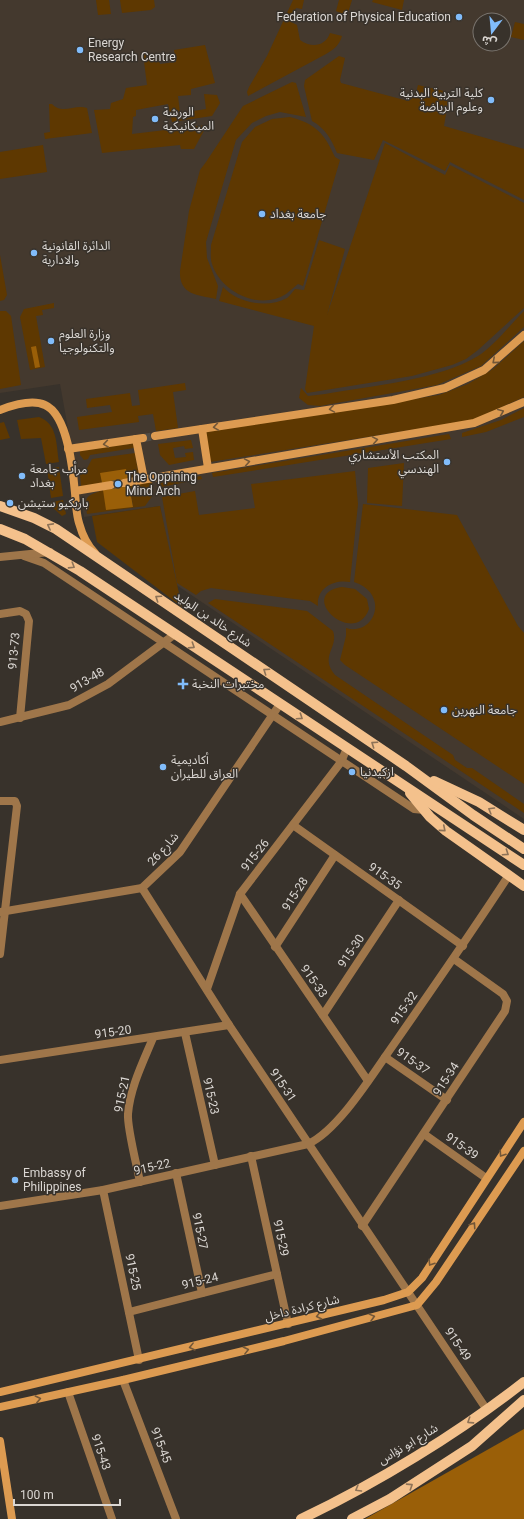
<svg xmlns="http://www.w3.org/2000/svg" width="524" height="1519" viewBox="0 0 524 1519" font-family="Roboto,'Noto Sans Arabic',sans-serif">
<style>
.built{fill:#44392e;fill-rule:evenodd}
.green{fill:#5e3801}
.water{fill:#9a5f08}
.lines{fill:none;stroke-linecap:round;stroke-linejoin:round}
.secondary-tunnel{stroke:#504b44;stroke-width:8;stroke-dasharray:8 4;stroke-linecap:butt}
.street{stroke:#9f764a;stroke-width:8}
.secondary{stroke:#dd9b51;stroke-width:8}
.primary{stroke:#f4c18c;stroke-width:10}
.oneway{stroke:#725738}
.oneway2{stroke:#8d7257}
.poi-dot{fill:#81bcfa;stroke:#38322b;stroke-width:1.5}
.labels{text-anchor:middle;stroke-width:3;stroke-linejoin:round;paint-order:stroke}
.poi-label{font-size:12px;fill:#dbd7d3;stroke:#38322b;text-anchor:start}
.street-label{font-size:12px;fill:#dbd7d3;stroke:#38322b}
</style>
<rect width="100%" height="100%" fill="#38322b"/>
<!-- built -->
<path class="built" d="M0,0H524V819L175,584L160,506L84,517L60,384L0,393ZM480,20H504V44H480Z"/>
<!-- green -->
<g class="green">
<path d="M96,0H109L111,14L98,15Z"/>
<path d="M120,0H154L155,7L151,10L122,13Z"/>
<path d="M293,0H304L302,9L296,8L291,22L297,25L300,40C311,48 325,47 330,33L342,36C339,46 334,49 326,54L248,96L247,92L249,87L267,56Z"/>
<path d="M339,0H352L347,16L336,11Z"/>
<path d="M373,0H404L402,10L372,2Z"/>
<path d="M515,22L524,24V40L511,37Z"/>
<path d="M205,45L215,83L191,89V95L178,96L180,113L206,109L204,94L217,95L220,103L212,116L172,122L168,104L136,110V116L133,117L132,134L207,125L194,149H181L180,145L102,153L94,110L110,109L111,103L123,99L126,88L147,85L143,54L158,53L160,64L176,62L174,50Z"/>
<path d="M339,56L345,58L340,80L341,83L408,101L415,97L418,85L444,91L448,102L444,126L524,149V200L450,162L445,171L383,140L374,160L337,153C332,140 325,128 312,121L304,86L305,80Z"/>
<path d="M292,82L296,83L306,117L280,112L266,116L252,123L236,140L206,242L207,258L218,286L216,299C197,295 179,295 180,271L189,211L200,170L206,162L243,106Z"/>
<path d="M49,104H52C62,115 75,104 87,108L92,133L45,139L44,133L50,132Z"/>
<path d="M290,117C316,124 324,133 335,157L340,160L303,286L298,284C294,287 290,291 286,294C259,311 221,292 212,264C210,258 211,251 211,245L242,142L255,127L272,119Z"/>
<path d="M385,143L445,175L450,165L524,203V308L478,350L466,359L452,365L412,376L307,393L305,389L314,326L219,301L223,287C238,303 267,309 287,298C290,296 293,291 295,289L304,290L319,240L345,249L327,315Z"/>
<path d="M43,145L47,172L0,179V152Z"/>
<path d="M0,255L7,295L4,300L0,301Z"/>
<path d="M54,303V308L42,310L43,315L36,316L45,367L30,370L20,317L24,309Z"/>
<path d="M0,311H6L11,316L21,385L0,389Z"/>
<path d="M524,311V327L481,366L437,385L320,406L308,405L299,398L301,388L308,396L325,394C370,386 439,380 478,356C493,347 511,324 524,311Z"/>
<path d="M524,341V397L473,420L210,462L206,432L439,395L468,384L493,369Z"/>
<path d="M185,383L186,390L173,392L178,428L156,431L153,414L138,416L139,422L79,430L77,417L112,412L110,405L87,408L86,399L130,393L132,406L140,405L138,390Z"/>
<path d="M524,408V417L486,432L462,437V433L501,420Z"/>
<path d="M39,417C58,424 56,444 59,462L46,464L41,438L21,439L17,420Z"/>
<path d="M4,422L10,438L0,440V423Z"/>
<path d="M449,434L451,439L213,477L212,473Z"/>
<path d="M191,440L193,448L185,449L184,446L173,448L175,458L186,457L185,453L193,452L194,460L169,465L160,455L158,444Z"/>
<path d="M133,443L134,448L90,455L88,459L84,460L80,455V450Z"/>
<path d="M135,453L139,476L128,479L101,473L102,483L81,486L80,474H84L92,459Z"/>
<path d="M404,463L402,506L367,503L368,468Z"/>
<path d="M59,467L63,496L51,498L47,469Z"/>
<path d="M355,471L358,504L350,582C334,579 316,588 318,606L310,601L211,588L201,591L196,595L177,583L162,497L195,491L199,515L255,508L251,484Z"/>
<path d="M201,476L202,479L161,487L160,483Z"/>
<path d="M152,482L153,495L145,506L87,514C84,496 86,496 103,490L133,506L129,485Z"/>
<path d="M63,500L66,514L62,516L52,507L51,502Z"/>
<path d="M363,504L457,515L518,626L524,633V784L345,665L340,660L346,636V628C374,637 391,594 354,582Z"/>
<path d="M160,506L182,607L97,542L92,516Z"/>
<path d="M342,587L355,589L367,599L369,609C354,649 295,594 342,587Z"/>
<path d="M215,599L307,611L333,631C339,648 319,656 335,675L453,755L455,760L467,768H472L524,804V813L208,603Z"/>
</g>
<!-- water -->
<g class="water">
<path d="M36,346L40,367L35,368L31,347Z"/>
<path d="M126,469L128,479L102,483L100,473Z"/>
<path d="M129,485L133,507L106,510L103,490Z"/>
<path d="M524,1429V1519H365Z"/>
</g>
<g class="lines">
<!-- secondary-tunnel -->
<g class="secondary-tunnel">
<path d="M143,438L155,436"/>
<path d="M111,485L124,483"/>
</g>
<!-- street -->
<g class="street">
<path d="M24,556L44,563L414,809L424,810"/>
<path d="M0,557L50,552"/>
<path d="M0,614L20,611L26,614L29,621L20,718"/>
<path d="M0,722L69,705L108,684L175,634"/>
<path d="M0,801H15L17,806L0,954"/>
<path d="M293,825L463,946"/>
<path d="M142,888L229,1025L487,1410"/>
<path d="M240,894L368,1081"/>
<path d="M0,912L142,888L180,852L280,704"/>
<path d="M275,947L335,855"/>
<path d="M207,989L240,894L341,762L347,748"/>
<path d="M323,1015L399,900"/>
<path d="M185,1033L215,1165"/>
<path d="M385,1057L447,1100"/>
<path d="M0,1060L229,1025"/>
<path d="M424,1134L486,1178"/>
<path d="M251,1156L288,1324"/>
<path d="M176,1173L202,1293"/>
<path d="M140,1182C137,1166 127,1128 128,1114C130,1088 143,1062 153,1038"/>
<path d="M103,1190L139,1360"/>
<path d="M0,1206L103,1190L308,1144C339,1130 374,1072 394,1044C433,988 472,932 509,875"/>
<path d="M362,1226L505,1011L507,1001L503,994L454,959"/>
<path d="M129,1312L277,1274"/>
<path d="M123,1380L176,1519"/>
<path d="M68,1392L112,1519"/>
</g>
<!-- secondary -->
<g class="secondary">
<path d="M0,410C13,405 32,399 45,405C68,415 73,471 75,493C76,503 76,513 79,523C82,534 87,545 95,553"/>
<path d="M202,429L208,468"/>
<path d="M155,436L393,400L445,388L484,370L524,335"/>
<path d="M136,439L144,479"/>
<path d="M68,449L143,438"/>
<path d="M124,483L474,423L524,402"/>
<path d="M75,491L111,485"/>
<path d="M0,1392L384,1300L408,1292L422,1278L524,1122"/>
<path d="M0,1407L123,1380L284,1341L417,1305L436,1282L524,1151"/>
<path d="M0,1441L12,1519"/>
</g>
<!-- primary -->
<g class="primary">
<path d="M0,506L34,518L56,529L406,766L473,815L524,849"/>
<path d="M0,529L25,539L80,571L524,865"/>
<path d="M434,781L479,802L524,830"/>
<path d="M410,793L430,817L446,831L524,886"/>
<path d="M301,1519C377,1483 457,1434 524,1382"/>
<path d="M352,1519L390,1499L472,1446L524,1400"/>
</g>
</g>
<!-- one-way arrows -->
<defs><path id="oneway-chevron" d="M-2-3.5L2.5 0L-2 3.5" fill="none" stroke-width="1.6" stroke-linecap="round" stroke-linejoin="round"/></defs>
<g class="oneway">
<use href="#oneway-chevron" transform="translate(495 361) rotate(139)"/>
<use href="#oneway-chevron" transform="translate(332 409) rotate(171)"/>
<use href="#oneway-chevron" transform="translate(501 412) rotate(-23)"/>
<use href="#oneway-chevron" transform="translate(216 427) rotate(171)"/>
<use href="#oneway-chevron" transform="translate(375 440) rotate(-10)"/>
<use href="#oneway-chevron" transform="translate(106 444) rotate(171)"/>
<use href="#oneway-chevron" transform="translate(247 462) rotate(-10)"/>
<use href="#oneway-chevron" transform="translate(502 1154) rotate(124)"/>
<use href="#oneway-chevron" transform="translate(473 1225) rotate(-56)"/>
<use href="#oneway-chevron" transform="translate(431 1263) rotate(123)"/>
<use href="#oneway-chevron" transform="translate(319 1316) rotate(166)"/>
<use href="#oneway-chevron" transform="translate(372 1317) rotate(-15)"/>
<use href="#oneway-chevron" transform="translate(192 1347) rotate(166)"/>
<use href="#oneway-chevron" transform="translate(246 1350) rotate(-14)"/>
<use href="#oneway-chevron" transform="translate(38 1399) rotate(-12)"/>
</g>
<g class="oneway2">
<use href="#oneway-chevron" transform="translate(50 526) rotate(-152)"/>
<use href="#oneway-chevron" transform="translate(72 566) rotate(32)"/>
<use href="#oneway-chevron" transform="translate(158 598) rotate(-146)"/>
<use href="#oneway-chevron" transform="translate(192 646) rotate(33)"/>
<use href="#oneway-chevron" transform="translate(266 671) rotate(-146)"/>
<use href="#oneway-chevron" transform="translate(300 717) rotate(34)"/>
<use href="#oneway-chevron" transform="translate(374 744) rotate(-146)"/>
<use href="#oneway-chevron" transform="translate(491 810) rotate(-149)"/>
<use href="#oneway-chevron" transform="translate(443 829) rotate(40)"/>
<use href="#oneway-chevron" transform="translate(506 853) rotate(34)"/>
<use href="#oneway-chevron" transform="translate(470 1421) rotate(147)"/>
<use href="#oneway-chevron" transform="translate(410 1486) rotate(-33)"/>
<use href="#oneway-chevron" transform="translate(358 1489) rotate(150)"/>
</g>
<!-- markers -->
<g class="poi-dot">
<circle cx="459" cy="17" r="4"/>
<circle cx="80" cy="50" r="4"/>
<circle cx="491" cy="100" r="4"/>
<circle cx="155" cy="119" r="4"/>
<circle cx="262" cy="214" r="4"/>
<circle cx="34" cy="253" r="4"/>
<circle cx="51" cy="341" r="4"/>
<circle cx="447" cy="462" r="4"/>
<circle cx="22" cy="476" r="4"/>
<circle cx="118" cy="484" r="4"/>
<circle cx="10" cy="503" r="4"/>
<path d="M181 678h4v4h4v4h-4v4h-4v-4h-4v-4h4z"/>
<circle cx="444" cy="710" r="4"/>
<circle cx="163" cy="767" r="4"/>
<circle cx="352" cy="772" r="4"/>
<circle cx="15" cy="1180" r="4"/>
</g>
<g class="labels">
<!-- poi labels -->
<g class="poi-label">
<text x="451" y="21" text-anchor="end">Federation of Physical Education</text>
<text x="88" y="47">Energy<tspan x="88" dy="14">Research Centre</tspan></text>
<text x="483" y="97" text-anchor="end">كلية التربية البدنية<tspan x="483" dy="14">وعلوم الرياضة</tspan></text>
<text x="163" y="116">الورشة<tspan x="163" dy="14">الميكانيكية</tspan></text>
<text x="270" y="218">جامعة بغداد</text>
<text x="42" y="250">الدائرة القانونية<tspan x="42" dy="14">والادارية</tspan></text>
<text x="59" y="338">وزارة العلوم<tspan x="59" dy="14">والتكنولوجيا</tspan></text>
<text x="439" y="459" text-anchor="end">المكتب الأستشاري<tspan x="439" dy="14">الهندسي</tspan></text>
<text x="30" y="473">مرأب جامعة<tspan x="30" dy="14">بغداد</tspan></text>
<text x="126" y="481">The Oppining<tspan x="126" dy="14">Mind Arch</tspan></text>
<text x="18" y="507">باربكيو ستيشن</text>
<text x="192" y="688">مختبرات النخبة</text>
<text x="452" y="714">جامعة النهرين</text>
<text x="171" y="764">أكاديمية<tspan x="171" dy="14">العراق للطيران</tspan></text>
<text x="360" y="776">ازكيدنيا</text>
<text x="23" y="1177">Embassy of<tspan x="23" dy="14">Philippines</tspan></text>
</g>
<!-- street labels -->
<g class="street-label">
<text transform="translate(213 619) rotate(34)" y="4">شارع خالد بن الوليد</text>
<text transform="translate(14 651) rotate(-85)" y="4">913-73</text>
<text transform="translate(87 680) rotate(-30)" y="4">913-48</text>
<text transform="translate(163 849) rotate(-48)" y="4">شارع 26</text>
<text transform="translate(255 855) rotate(-52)" y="4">915-26</text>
<text transform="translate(385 876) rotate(35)" y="4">915-35</text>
<text transform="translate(295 894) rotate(-57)" y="4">915-28</text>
<text transform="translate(351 951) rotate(-56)" y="4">915-30</text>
<text transform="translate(314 981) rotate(55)" y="4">915-33</text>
<text transform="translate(404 1008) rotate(-55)" y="4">915-32</text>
<text transform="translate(113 1032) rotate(-8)" y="4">915-20</text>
<text transform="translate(413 1061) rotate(35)" y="4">915-37</text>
<text transform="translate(446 1079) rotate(-57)" y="4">915-34</text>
<text transform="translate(283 1085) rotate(56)" y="4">915-31</text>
<text transform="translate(122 1094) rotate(-78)" y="4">915-21</text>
<text transform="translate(211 1096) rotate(77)" y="4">915-23</text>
<text transform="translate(462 1146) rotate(35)" y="4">915-39</text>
<text transform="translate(152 1167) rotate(-13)" y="4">915-22</text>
<text transform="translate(200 1231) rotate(78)" y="4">915-27</text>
<text transform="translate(281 1238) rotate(78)" y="4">915-29</text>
<text transform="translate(133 1272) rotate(78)" y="4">915-25</text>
<text transform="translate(200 1281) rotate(-14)" y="4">915-24</text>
<text transform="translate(302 1308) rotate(-14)" y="4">شارع كرادة داخل</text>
<text transform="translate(458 1344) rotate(56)" y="4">915-49</text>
<text transform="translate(408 1444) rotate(-31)" y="4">شارع ابو نؤاس</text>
<text transform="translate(161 1445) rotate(69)" y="4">915-45</text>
<text transform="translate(101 1452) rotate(71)" y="4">915-43</text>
</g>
</g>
<!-- north arrow -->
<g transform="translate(492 32) rotate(196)"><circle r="19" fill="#38322b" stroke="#79746e"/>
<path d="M0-3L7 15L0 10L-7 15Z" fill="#81bcfa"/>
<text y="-6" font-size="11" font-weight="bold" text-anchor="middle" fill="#dbd7d3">ش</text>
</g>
<!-- scale -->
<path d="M14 1499v6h106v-6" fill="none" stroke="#dbd7d3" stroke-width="2"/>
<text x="20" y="1499" font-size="12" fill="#dbd7d3" stroke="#38322b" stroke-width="3" paint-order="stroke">100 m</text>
</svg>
